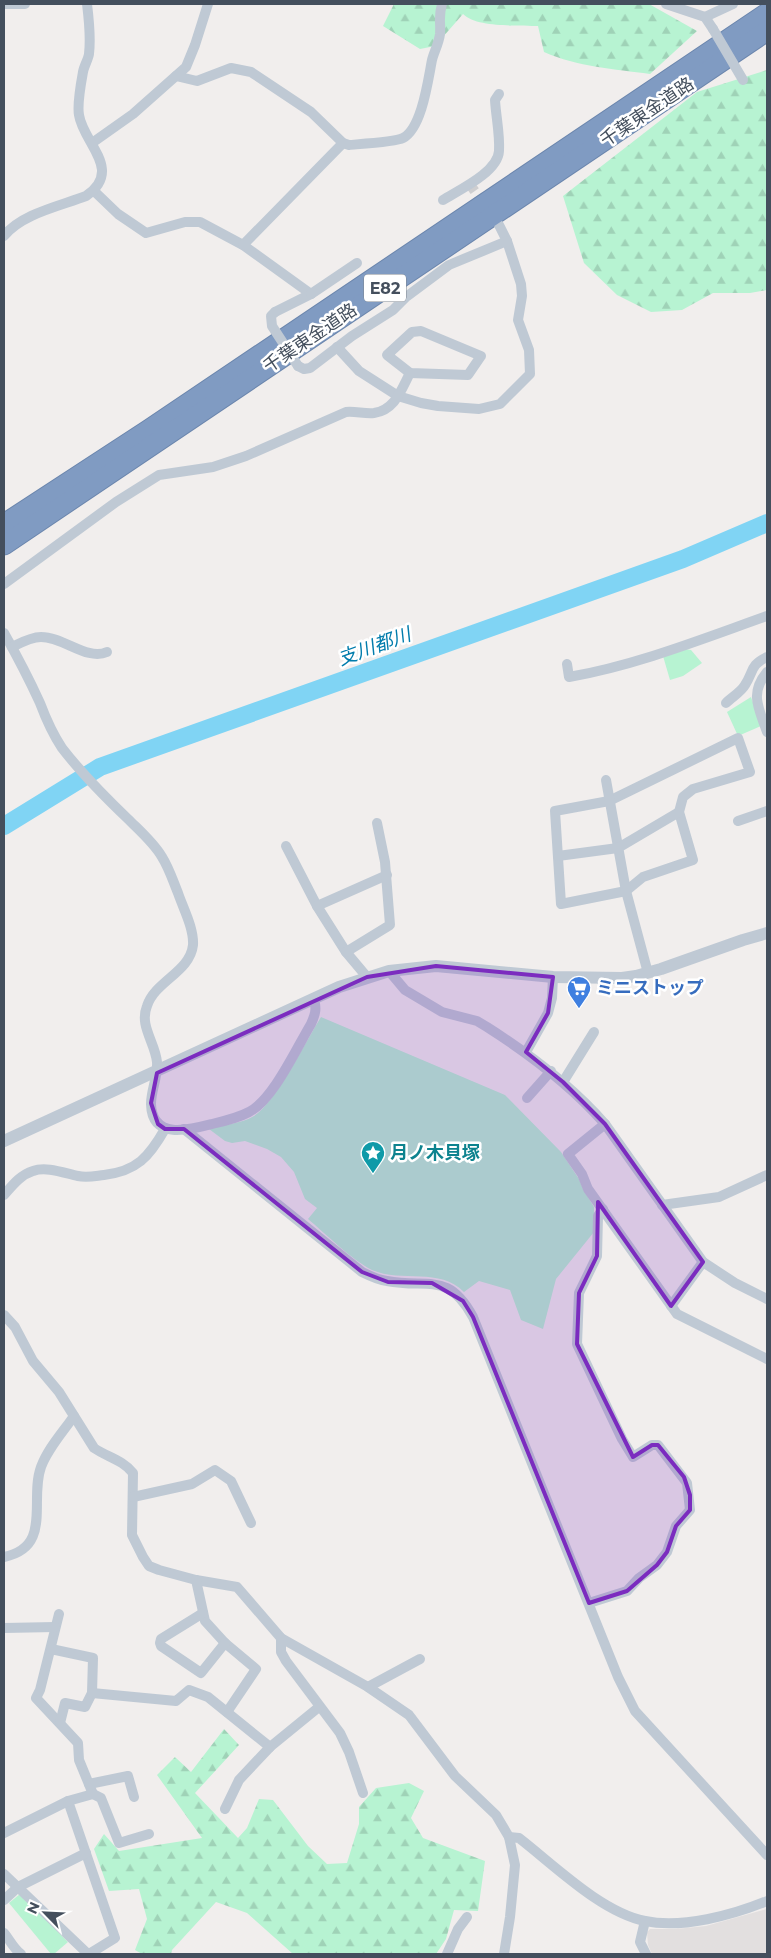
<svg xmlns="http://www.w3.org/2000/svg" width="771" height="1958" viewBox="0 0 771 1958" font-family="Montserrat,'Noto Sans JP',sans-serif">
<style>
.education{fill:#e2dfdf}
.forest{fill:url(#forest-firs)}
.park{fill:#b7f3d2}
.lines{fill:none;stroke-linecap:round;stroke-linejoin:round}
.river{stroke:#80d4f4;stroke-width:18}
.minor-tunnel{stroke:#ceced0;stroke-width:10;stroke-dasharray:10 5;stroke-linecap:butt}
.motorway-casing{stroke:#6b86ad;stroke-width:21}
.minor{stroke:#bfc9d4;stroke-width:10}
.tertiary{stroke:#bfc9d4;stroke-width:12}
.motorway{stroke:#809bc2;stroke-width:19}
.minor-bridge{stroke:#bfc9d4;stroke-width:10}
.marked{fill:#7b2cbf;fill-opacity:0.2;stroke:#7b2cbf;stroke-width:4;stroke-linejoin:round}
.labels{text-anchor:middle;stroke-width:5;stroke-linejoin:round;paint-order:stroke}
.shield{fill:#fff;stroke:#7c848e;stroke-width:1}
.shield-label{font-size:16px;font-weight:bold;fill:#444f5d}
.street-label{font-size:18px;fill:#444f5d;stroke:#fff}
.shop-label{font-size:18px;font-weight:bold;fill:#366cbe;stroke:#fff;text-anchor:start}
.culture-label{font-size:18px;font-weight:bold;fill:#0d838f;stroke:#fff;text-anchor:start}
.water-label{font-size:19px;font-style:italic;fill:#017cac;stroke:#fff}
</style>
<defs>
<pattern id="forest-firs" width="22" height="20" patternUnits="userSpaceOnUse" patternTransform="scale(1.25)"><rect width="22" height="20" fill="#b7f3d2"/><path d="M5 1l3.5 6h-7zM16 11l3.5 6h-7z" fill="#9fd2b7"/></pattern>
</defs>
<rect width="100%" height="100%" fill="#f1eeed"/>
<!-- education -->
<path class="education" d="M767,1909V1954H652L648,1945L647,1932L650,1929H676L706,1926Z"/>
<!-- forest -->
<g class="forest">
<path d="M394,4H649L697,31L650,74C614,69 578,67 544,52L538,26C518,25 477,28 463,14L435,46L420,49L383,26Z"/>
<path d="M767,70V290L750,293H713L682,310L651,312L617,295L584,263L563,196L697,92Z"/>
<path d="M224,1729L239,1745L195,1793L238,1838L247,1828L259,1799L273,1800L308,1846L327,1864L347,1863L359,1824V1807L376,1788L409,1783L424,1791L411,1818L423,1838L485,1861L478,1911L454,1910L446,1939L436,1954H293L247,1913L216,1902L172,1950L171,1954H142L135,1950L147,1919L139,1889L109,1891L94,1849L104,1834L119,1851L202,1838L157,1775L175,1757L191,1772Z"/>
</g>
<!-- park -->
<g class="park">
<path d="M685,649L691,650L702,663L683,676L670,680L663,656Z"/>
<path d="M751,697L761,726L738,736L727,712Z"/>
<path d="M321,1017L505,1095L561,1152L579,1179L583,1189L594,1207V1232L556,1279L543,1329L521,1320L510,1290L479,1281L464,1292C440,1267 402,1283 372,1270C352,1260 326,1234 308,1219L317,1208L305,1199L294,1172L281,1157L267,1149L245,1141L232,1143L225,1141L209,1129C224,1124 241,1124 254,1116C275,1103 306,1041 321,1017Z"/>
<path d="M20,1894L68,1942L54,1954H51L9,1903Z"/>
</g>
<g class="lines">
<!-- river -->
<path class="river" d="M4,826L100,767L683,559L767,523"/>
<!-- minor-tunnel -->
<path class="minor-tunnel" d="M469,183L485,206"/>
<!-- motorway casing -->
<g class="motorway-casing">
<g id="motorway">
<path d="M4,524L148,430L767,13"/>
<path d="M4,545L767,31"/>
</g>
</g>
<!-- minor -->
<g class="minor">
<path d="M5,4H25"/>
<path d="M666,4L705,17L713,29"/>
<path d="M705,17L733,4"/>
<path d="M176,76L197,81L231,68L251,72L311,112L343,143L349,145C360,144 395,142 403,138C422,128 428,80 432,60C434,52 439,43 440,34C441,22 438,18 442,4"/>
<path d="M92,143L133,114L186,67L195,45L208,4"/>
<path d="M94,191L118,214L146,233L185,222H200L243,245L311,294L275,312"/>
<path d="M443,200C459,190 498,172 499,151C500,134 496,117 495,100L499,94"/>
<path d="M4,236C21,214 60,206 86,196C124,170 83,143 79,115C77,104 81,83 83,72C84,66 88,60 89,54C91,37 89,20 87,4"/>
<path d="M243,245L343,143"/>
<path d="M311,294L357,263"/>
<path d="M421,331L481,356L468,375L410,373L387,355L412,332Z"/>
<path d="M337,347L359,371L398,396L421,403L438,406L479,409L500,404L530,374L529,350L518,320L522,296L521,284L507,241L499,225"/>
<path d="M298,366L304,369L310,368L352,336L393,310L406,297L449,265L507,241"/>
<path d="M4,584L116,502L159,475L213,467L246,456L346,412C355,411 365,414 374,413C395,410 401,390 410,373"/>
<path d="M4,633C17,656 29,679 40,703C46,719 52,733 62,748C82,774 105,797 128,819C140,831 154,843 162,857C169,868 173,881 178,893C183,908 194,928 193,945C190,972 155,981 147,1006C139,1026 155,1042 157,1062C158,1077 151,1090 151,1104C152,1140 189,1130 212,1124C225,1121 238,1118 249,1112C273,1100 297,1047 311,1024C315,1015 317,1009 314,1000"/>
<path d="M12,647C20,643 31,637 41,637C64,637 87,661 107,652"/>
<path d="M567,664L569,677C637,665 702,639 767,616"/>
<path d="M767,672C749,694 759,708 767,732"/>
<path d="M726,703C732,697 741,692 745,685C754,671 750,665 767,657"/>
<path d="M738,738L750,772L693,789L683,797L679,812L693,860L643,877L626,891L561,904L555,811L609,801Z"/>
<path d="M606,780L626,891L648,973"/>
<path d="M738,821L767,811"/>
<path d="M286,846L317,906L346,952L367,977"/>
<path d="M558,856L618,848L679,812"/>
<path d="M317,906L387,875"/>
<path d="M346,952L390,925L385,862L377,823"/>
<path d="M389,971L405,990L442,1012L477,1021L487,1027C531,1055 571,1085 605,1124L703,1262L735,1283L767,1299"/>
<path d="M526,1052L548,1013L552,998L553,977"/>
<path d="M563,1082L594,1032"/>
<path d="M527,1098L551,1071"/>
<path d="M605,1124L568,1154L582,1174L588,1189L677,1314L767,1359"/>
<path d="M184,1129L362,1272C370,1276 378,1280 387,1281C428,1289 448,1271 473,1317L618,1677L635,1711L767,1855"/>
<path d="M4,1195C12,1186 20,1175 33,1171C46,1166 64,1173 78,1176C87,1178 95,1176 104,1175C137,1171 149,1157 165,1129"/>
<path d="M662,1205L719,1197L767,1175"/>
<path d="M671,1306L703,1262"/>
<path d="M4,1315L15,1327L33,1361L59,1392L94,1448C107,1457 123,1460 133,1473L132,1535L143,1557L149,1566L159,1570L196,1580L237,1587L281,1638L368,1687L409,1715L455,1776L496,1815L509,1837L515,1865L510,1917L504,1954"/>
<path d="M133,1497L192,1484L215,1470L231,1481L251,1523"/>
<path d="M4,1557C53,1547 29,1500 41,1467C48,1448 63,1432 74,1416"/>
<path d="M196,1580L205,1621L225,1643L256,1669L227,1712"/>
<path d="M589,1603L627,1591L639,1578L657,1565L667,1552L676,1526L690,1510L687,1483L658,1445H652L633,1457L622,1439L577,1344L579,1293L597,1256L598,1216L603,1209"/>
<path d="M203,1613L161,1639L160,1643L161,1646L201,1673L225,1643"/>
<path d="M59,1614L40,1690L36,1698L78,1743L79,1760L93,1794"/>
<path d="M4,1628L55,1627"/>
<path d="M281,1638V1652L286,1661L340,1733L349,1752L363,1793"/>
<path d="M51,1649L93,1658L92,1693L85,1707L65,1703L60,1723"/>
<path d="M368,1687L420,1659"/>
<path d="M92,1693L176,1701L189,1690L208,1697L270,1747"/>
<path d="M89,1784L128,1776L134,1797"/>
<path d="M68,1801L115,1938L89,1954"/>
<path d="M225,1809L239,1780L270,1747L319,1707"/>
<path d="M4,1833L68,1801L93,1794L101,1798L119,1843L149,1834"/>
<path d="M509,1837L519,1838C554,1865 601,1912 645,1921C682,1929 733,1915 767,1901"/>
<path d="M4,1874L88,1954"/>
<path d="M4,1900L18,1887L86,1853"/>
<path d="M645,1921L640,1942L646,1954"/>
<path d="M4,1933C10,1940 13,1948 21,1954"/>
<path d="M447,1954L458,1929L467,1917"/>
</g>
<!-- tertiary -->
<path class="tertiary" d="M4,1141L339,987L389,971L436,966L553,977L622,978L636,976L661,969L743,940L767,933"/>
<!-- motorway -->
<use href="#motorway" class="motorway"/>
<!-- minor-bridge -->
<g class="minor-bridge">
<path d="M713,29L743,80"/>
<path d="M275,312L271,316L272,326L298,366"/>
</g>
</g>
<!-- marked area -->
<path class="marked" d="M436,966L553,977L548,1013L526,1052L563,1082L605,1124L703,1262L671,1306L598,1202L597,1256L579,1293L577,1344L633,1457L652,1445H658L684,1477L690,1495V1510L676,1526L667,1552L657,1565L627,1591L589,1603L473,1317L463,1301L432,1283L388,1282L362,1272L184,1129H165L158,1124L151,1103L157,1073L367,977Z"/>
<!-- icons -->
<defs>
<g id="supermarket-pin" transform="scale(1.25)"><path d="M0 17L-7.5 6A9.5 9.5 0 1 1 7.5 6Z" fill="#3f7fe0" stroke="#fff"/><path d="M-6-5.5h2.5l.6 2H6L4.5 2H-2.5L-4.4-4H-6ZM-1.5 3.2a1.3 1.3 0 1 0 .1 0ZM3 3.2a1.3 1.3 0 1 0 .1 0Z" fill="#fff"/></g>
<g id="sight-pin" transform="scale(1.25)"><path d="M0 17L-7.5 6A9.5 9.5 0 1 1 7.5 6Z" fill="#0f9aa8" stroke="#fff"/><path d="M0-6L1.8-2.2L6-1.7L2.9 1.2L3.7 5.4L0 3.3L-3.7 5.4L-2.9 1.2L-6-1.7L-1.8-2.2Z" fill="#fff"/></g>
</defs>
<g fill-rule="evenodd">
<use href="#supermarket-pin" x="579" y="988"/>
<use href="#sight-pin" x="373" y="1153"/>
</g>
<g class="labels">
<!-- shield labels -->
<rect class="shield" x="364" y="274.5" width="42" height="27" rx="4"/>
<g class="shield-label">
<text x="385" y="294">E82</text>
</g>
<!-- street labels -->
<g class="street-label">
<text transform="translate(647 112) rotate(-34)" y="6">千葉東金道路</text>
<text transform="translate(310 338) rotate(-34)" y="6">千葉東金道路</text>
</g>
<!-- shop labels -->
<g class="shop-label">
<text x="596" y="994">ミニストップ</text>
</g>
<!-- culture labels -->
<g class="culture-label">
<text x="390" y="1159">月ノ木貝塚</text>
</g>
<!-- water labels -->
<g class="water-label">
<text transform="translate(374 646) rotate(-20)" y="7">支川都川</text>
</g>
</g>
<!-- border -->
<rect width="771" height="1958" fill="none" stroke="#444f5d" stroke-width="10"/>
<!-- north arrow -->
<g transform="translate(45 1913) rotate(294)" stroke="#ffffff" stroke-width="4" paint-order="stroke">
<path d="M0-4L9 19L0 12L-9 19Z" fill="#444f5d"/>
<text y="-8" font-size="14" font-weight="bold" text-anchor="middle" fill="#444f5d">N</text>
</g>
</svg>
